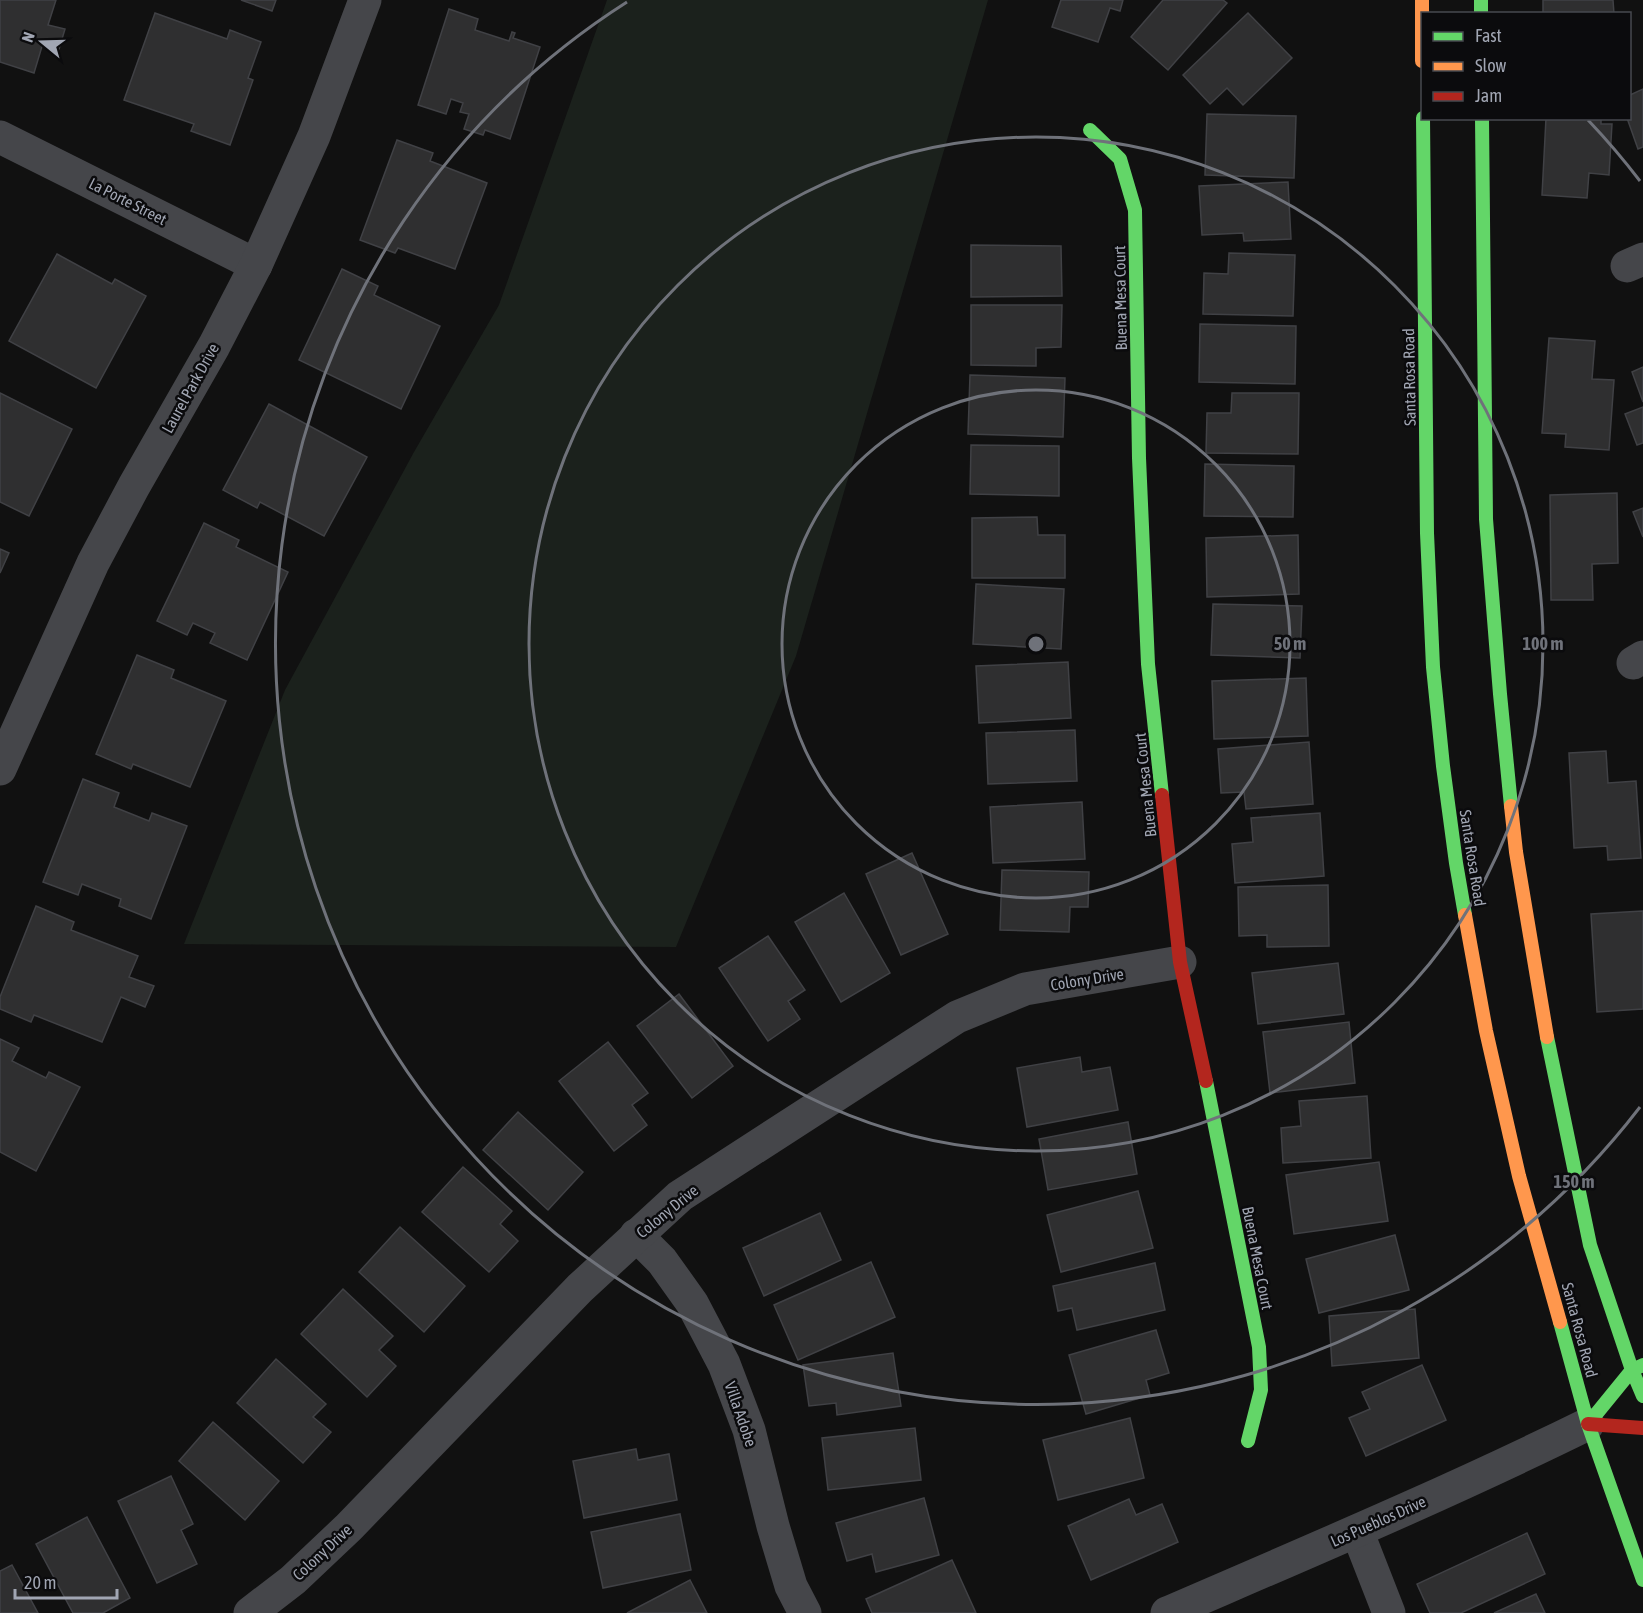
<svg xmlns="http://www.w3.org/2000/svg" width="1643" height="1613" viewBox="0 0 1643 1613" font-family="'Asap Condensed',sans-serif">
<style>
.green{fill:#1b211c}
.building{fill:#2f2f30;stroke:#404145;stroke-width:1.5}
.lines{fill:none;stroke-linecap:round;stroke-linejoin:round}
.street{stroke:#45464a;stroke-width:33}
.fast{stroke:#63d668;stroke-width:14}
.slow{stroke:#ff974d;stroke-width:14}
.jam{stroke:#b3261e;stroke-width:14}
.ring{fill:none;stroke:#6f727a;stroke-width:3}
.labels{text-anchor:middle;stroke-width:5;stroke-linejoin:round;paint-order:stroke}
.street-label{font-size:16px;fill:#a1a6b3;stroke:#0b0b0d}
.centre{fill:#6f727a;stroke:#0b0b0d;stroke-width:3}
.ring-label{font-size:18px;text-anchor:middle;font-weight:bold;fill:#6f727a;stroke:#0b0b0d;stroke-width:5;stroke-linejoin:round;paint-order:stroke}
</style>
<rect width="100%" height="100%" fill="#111"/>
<!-- green -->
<path class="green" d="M607,0H988L796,656L676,947L184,944L285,690L414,452L499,305Z"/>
<!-- building -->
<g class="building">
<path d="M0,0H56L48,25L65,29L59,49L43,43L34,73L0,62Z"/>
<path d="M241,0H276L272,11Z"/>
<path d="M1061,0H1123L1120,11L1110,8L1098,42L1052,27Z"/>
<path d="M1163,0H1223L1227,3L1168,70L1131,37Z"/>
<path d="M1543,0H1613L1614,14H1543Z"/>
<path d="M449,9L478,19L475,30L509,41L512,32L515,33L513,38L540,47L510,139L485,130L483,135L464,129L469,114L460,112L463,103L451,99L446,114L418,105Z"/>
<path d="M155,13L227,39L230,30L261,42L248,78L253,80L230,145L191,131L194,124L124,100Z"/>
<path d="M1248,13L1292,58L1243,105L1227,88L1210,104L1183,75Z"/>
<path d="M1643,89V147L1638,149L1627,118H1630V95Z"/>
<path d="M1207,114L1296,116L1294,178L1205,175Z"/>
<path d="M1546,118H1601V124H1612L1609,175L1589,173L1587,198L1542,195Z"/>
<path d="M397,140L433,153L430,161L487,183L455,269L398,248L395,253L360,240Z"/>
<path d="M1288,182L1291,239L1244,241L1243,233L1202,235L1199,186Z"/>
<path d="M971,245L1061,246L1062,296L971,297Z"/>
<path d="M1229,253L1295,255L1293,316L1203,314L1204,273L1228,274Z"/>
<path d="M57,254L112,284L115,279L146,296L96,388L9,341Z"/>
<path d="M342,269L378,286L374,295L440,326L401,409L299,360Z"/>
<path d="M971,305H1062L1061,347L1036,348V366L971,365Z"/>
<path d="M1200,324L1296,326L1295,384L1199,382Z"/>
<path d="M1549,338L1595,341L1592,379L1614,380L1609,450L1565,447L1566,434L1542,433Z"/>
<path d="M1643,367V402L1632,372Z"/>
<path d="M970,375L1065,378L1063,437L968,434Z"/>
<path d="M0,393L72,429L29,516L0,502Z"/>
<path d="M1232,393H1299L1298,454L1206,453L1207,413H1231Z"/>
<path d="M269,404L367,457L324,536L260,502L257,508L223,490Z"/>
<path d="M1643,407V443L1637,445L1625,414Z"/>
<path d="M971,445L1059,446V496L970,494Z"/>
<path d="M1205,464L1294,466L1293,517L1204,516Z"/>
<path d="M1617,493L1618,563L1592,564L1593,600H1551L1550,495Z"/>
<path d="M1643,508V537L1633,512Z"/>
<path d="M1037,517L1038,535H1065V578H972V518Z"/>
<path d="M204,523L239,540L236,547L288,572L247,660L210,643L215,633L193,623L187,635L157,621Z"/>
<path d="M1298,535L1299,594L1207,597L1206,538Z"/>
<path d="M0,549L9,553L0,573Z"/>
<path d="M976,584L1064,589L1061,649L973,644Z"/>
<path d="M1213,604L1302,606L1300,658L1211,655Z"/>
<path d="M137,655L174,670L171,678L226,701L190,787L133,764L131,769L96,754Z"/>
<path d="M1068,662L1071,718L979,723L976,666Z"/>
<path d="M1306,678L1308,736L1214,739L1212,681Z"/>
<path d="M1075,730L1077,781L988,784L986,733Z"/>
<path d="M1309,742L1313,804L1246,809L1244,792L1221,793L1218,749Z"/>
<path d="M1606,751L1608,783L1636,781L1641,858L1608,860L1607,846L1574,848L1569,753Z"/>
<path d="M83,779L119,793L114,807L149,821L152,813L187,826L151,919L119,906L121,899L82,884L78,895L43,882Z"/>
<path d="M1082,802L1085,859L993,863L990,807Z"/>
<path d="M1320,813L1324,876L1235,883L1232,844L1253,842L1251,818Z"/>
<path d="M912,853L948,934L901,955L866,874Z"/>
<path d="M1002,870L1089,872L1088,907H1070L1069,932L1000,930Z"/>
<path d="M1328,885L1329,946L1267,947V935L1239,936L1238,887Z"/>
<path d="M844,893L890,973L841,1002L795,922Z"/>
<path d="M36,906L74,922L71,930L138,956L129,977L154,986L145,1007L121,997L102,1042L34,1015L31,1022L0,1009V997Z"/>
<path d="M1643,911V1009L1597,1012L1591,914Z"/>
<path d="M768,936L805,990L788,1001L800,1019L768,1041L719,968Z"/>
<path d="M1338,963L1344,1014L1258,1024L1252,973Z"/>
<path d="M679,994L733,1066L692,1098L637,1026Z"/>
<path d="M1349,1022L1355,1083L1270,1093L1263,1032Z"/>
<path d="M0,1039L19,1048L12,1061L46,1078L49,1072L80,1087L36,1171L0,1152Z"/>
<path d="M608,1042L648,1093L632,1105L647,1125L614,1151L559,1081Z"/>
<path d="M1080,1057L1082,1072L1110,1067L1118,1110L1027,1127L1017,1068Z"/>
<path d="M1367,1096L1371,1158L1283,1163L1281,1128L1301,1126L1299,1101Z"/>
<path d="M518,1112L583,1172L548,1210L483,1150Z"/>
<path d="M1128,1122L1137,1174L1048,1190L1039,1139Z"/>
<path d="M1379,1162L1388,1221L1294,1234L1286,1175Z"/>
<path d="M463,1167L512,1211L500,1224L518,1241L489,1272L422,1212Z"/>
<path d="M1138,1191L1153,1248L1061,1272L1047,1215Z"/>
<path d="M820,1213L841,1260L764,1296L743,1248Z"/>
<path d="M400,1227L465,1286L424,1332L359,1272Z"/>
<path d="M1395,1235L1409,1290L1319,1313L1306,1259Z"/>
<path d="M871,1262L895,1317L798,1360L774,1305Z"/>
<path d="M1155,1263L1165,1310L1077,1330L1072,1308L1058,1311L1053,1286Z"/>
<path d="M343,1289L393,1336L379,1350L396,1366L367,1397L301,1334Z"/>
<path d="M1415,1309L1419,1358L1332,1366L1329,1316Z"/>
<path d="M1156,1330L1169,1373L1146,1380L1150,1395L1086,1414L1069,1355Z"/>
<path d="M893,1353L901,1406L837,1415L836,1403L809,1406L803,1365Z"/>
<path d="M276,1359L326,1404L313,1417L331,1432L303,1463L237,1403Z"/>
<path d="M1422,1365L1446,1420L1366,1456L1349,1418L1370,1409L1362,1392Z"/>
<path d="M1130,1418L1144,1478L1058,1500L1043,1440Z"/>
<path d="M213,1422L279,1481L245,1520L179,1461Z"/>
<path d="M915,1428L921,1480L828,1490L822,1438Z"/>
<path d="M636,1449L638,1460L669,1454L677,1500L584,1518L573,1461Z"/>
<path d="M171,1476L193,1524L181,1530L197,1564L157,1583L118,1501Z"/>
<path d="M924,1498L939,1555L876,1572L872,1554L847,1561L836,1523Z"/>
<path d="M1129,1499L1136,1515L1162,1504L1178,1542L1091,1580L1068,1526Z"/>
<path d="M680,1514L691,1570L603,1588L591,1532Z"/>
<path d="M87,1517L130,1598L103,1613H73L36,1544Z"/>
<path d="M1527,1533L1545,1574L1461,1613H1430L1417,1584Z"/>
<path d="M952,1560L976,1613H872L866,1599Z"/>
<path d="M12,1565L38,1613H0V1571Z"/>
<path d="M690,1580L707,1613H627Z"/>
<path d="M1536,1594L1545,1613H1494Z"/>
</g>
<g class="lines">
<!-- street -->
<g class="street">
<path d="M0,137L256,265"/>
<path d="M1627,266L1643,259"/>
<path d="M1633,663L1643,657"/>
<path d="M0,769L93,563L134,486L214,346L256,265L314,136L365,0"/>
<path d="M636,1235L662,1261L692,1303L724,1364L749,1430L773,1526L791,1586L805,1613"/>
<path d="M1357,1531L1389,1613"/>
<path d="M250,1613L293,1580L349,1527L580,1288L680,1196L957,1017L1025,989L1180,962"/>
<path d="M1167,1613C1308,1552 1450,1492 1588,1424"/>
</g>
<!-- fast -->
<g class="fast">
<path d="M1481,0V14"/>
<path d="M1423,118L1427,533L1433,667L1443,766L1456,863L1465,915"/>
<path d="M1482,118L1486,519L1500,694L1511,806"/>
<path d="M1090,130L1120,159L1135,210L1139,458L1148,664L1162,795"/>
<path d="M1547,1037L1590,1245L1632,1370L1643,1396"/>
<path d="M1206,1081L1259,1347L1261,1390L1248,1441"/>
<path d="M1560,1322L1588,1424L1643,1580"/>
<path d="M1588,1424L1632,1370L1643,1365"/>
</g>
<!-- slow -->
<g class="slow">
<path d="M1422,0V61"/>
<path d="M1511,806L1516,852L1547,1037"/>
<path d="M1465,915L1486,1031L1519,1176L1560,1322"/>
</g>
<!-- jam -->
<g class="jam">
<path d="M1162,795L1180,962L1206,1081"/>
<path d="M1588,1424L1643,1428"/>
</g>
</g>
<!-- distance rings -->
<g class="ring">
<circle cx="1036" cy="644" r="254"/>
<circle cx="1036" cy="644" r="507"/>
<path d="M1640 1107A761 761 0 1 1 627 2M1588 120A761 761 0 0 1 1640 181"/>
</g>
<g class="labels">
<!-- street labels -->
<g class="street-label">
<text transform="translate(128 201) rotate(27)" y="6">La Porte Street</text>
<text transform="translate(1120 298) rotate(-91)" y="6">Buena Mesa Court</text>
<text transform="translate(1409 377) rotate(-91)" y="6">Santa Rosa Road</text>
<text transform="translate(190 388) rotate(-61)" y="6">Laurel Park Drive</text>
<text transform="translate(1145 785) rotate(-96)" y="6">Buena Mesa Court</text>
<text transform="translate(1473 858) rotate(81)" y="6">Santa Rosa Road</text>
<text transform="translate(1087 979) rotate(-9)" y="6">Colony Drive</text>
<text transform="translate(667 1211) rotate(-39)" y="6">Colony Drive</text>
<text transform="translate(1258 1258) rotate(79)" y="6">Buena Mesa Court</text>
<text transform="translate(1580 1330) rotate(75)" y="6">Santa Rosa Road</text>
<text transform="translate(741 1414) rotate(71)" y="6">Villa Adobe</text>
<text transform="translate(1378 1521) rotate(-24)" y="6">Los Pueblos Drive</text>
<text transform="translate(322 1552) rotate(-43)" y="6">Colony Drive</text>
</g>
</g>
<circle cx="1036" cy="644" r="9" class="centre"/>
<g class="ring-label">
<text x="1290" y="650">50 m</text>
<text x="1543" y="650">100 m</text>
<text x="1574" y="1188">150 m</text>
</g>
<!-- legend -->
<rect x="1421" y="12" width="210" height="108" fill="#0b0b0d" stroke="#47494f" stroke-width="1.5"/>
<rect x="1433" y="32" width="30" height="9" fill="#63d668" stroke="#47494f" stroke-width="1.5"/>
<text x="1475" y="42" font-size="18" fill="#a1a6b3">Fast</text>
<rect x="1433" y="62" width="30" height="9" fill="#ff974d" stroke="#47494f" stroke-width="1.5"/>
<text x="1475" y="72" font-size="18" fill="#a1a6b3">Slow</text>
<rect x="1433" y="92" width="30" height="9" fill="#b3261e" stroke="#47494f" stroke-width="1.5"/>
<text x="1475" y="102" font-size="18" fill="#a1a6b3">Jam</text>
<!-- north arrow -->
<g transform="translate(42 42) rotate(289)" stroke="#0b0b0d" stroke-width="4.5" paint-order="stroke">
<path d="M0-4.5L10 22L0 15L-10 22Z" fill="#a1a6b3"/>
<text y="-9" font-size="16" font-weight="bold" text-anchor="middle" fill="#a1a6b3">N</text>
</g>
<!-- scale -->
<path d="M15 1589v9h102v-9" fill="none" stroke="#a1a6b3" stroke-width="3"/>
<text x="24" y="1589" font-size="18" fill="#a1a6b3" stroke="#0b0b0d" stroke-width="4.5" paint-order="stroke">20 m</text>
</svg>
